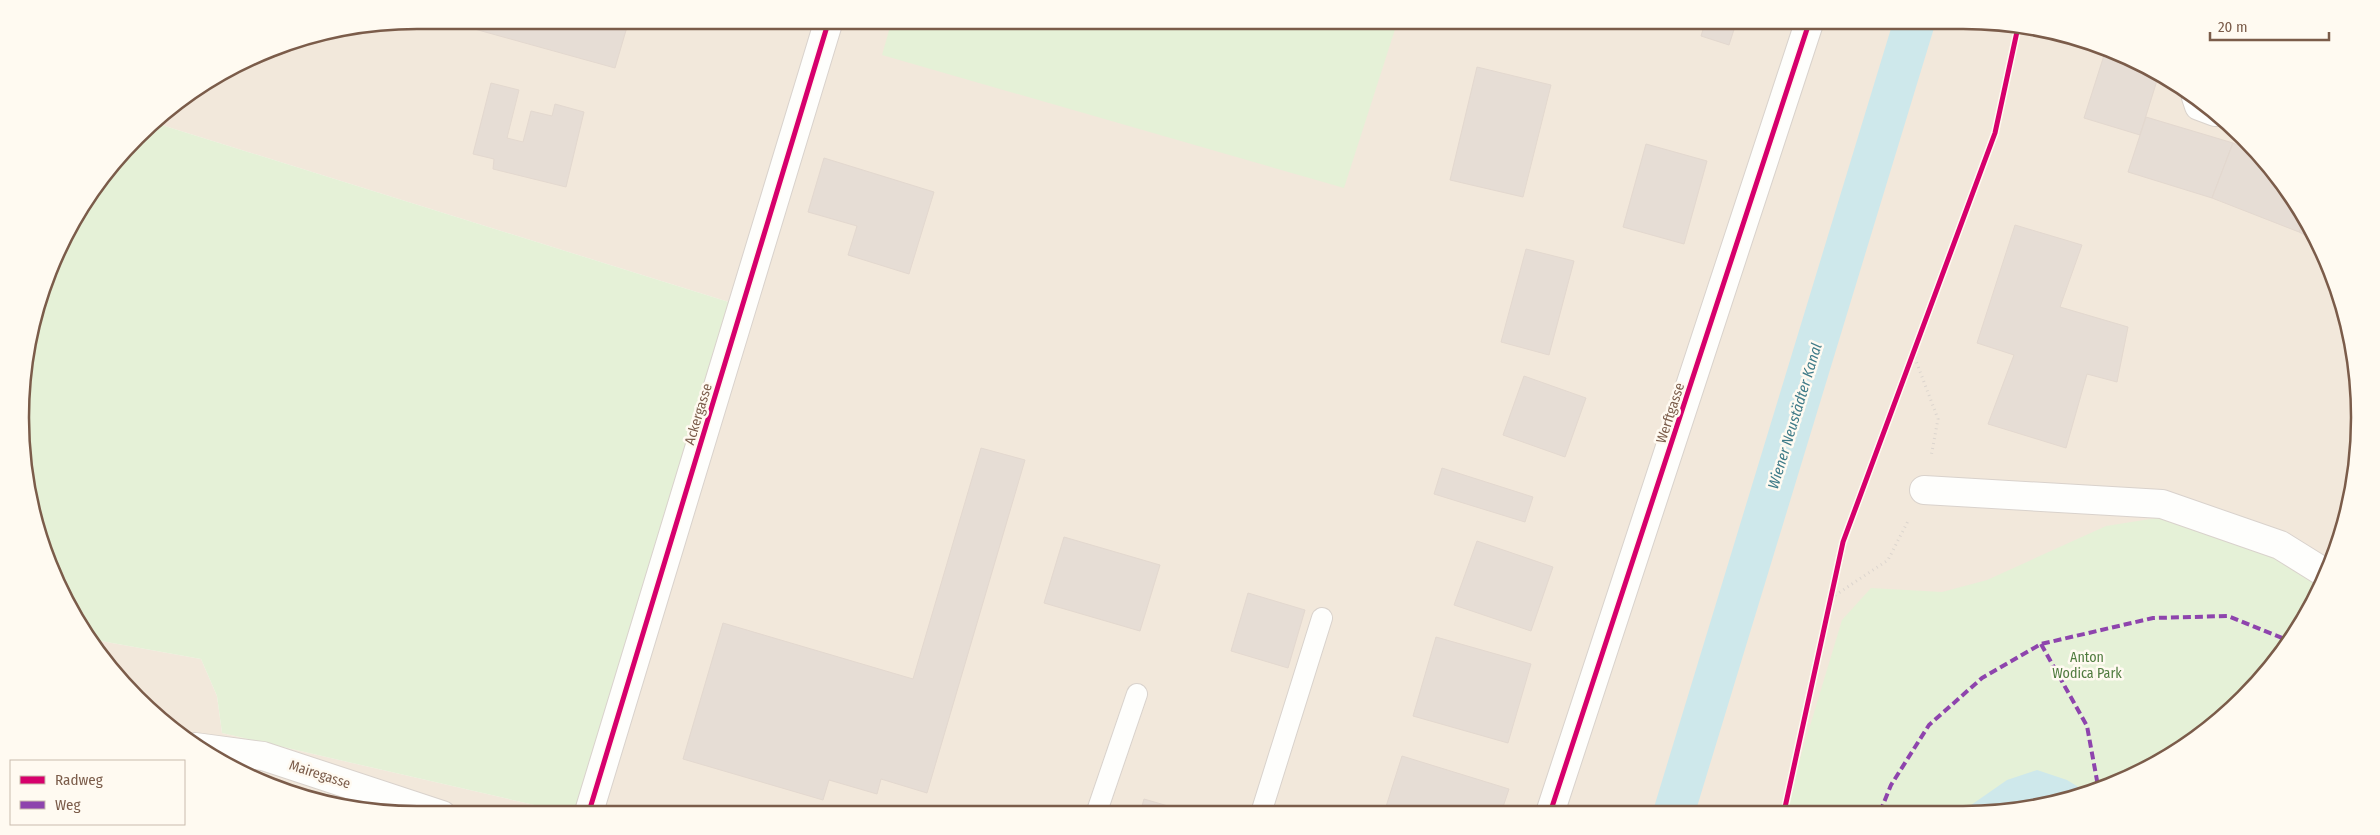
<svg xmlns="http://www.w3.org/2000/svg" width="2380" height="835" viewBox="0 0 2380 835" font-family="'Fira Sans Condensed',sans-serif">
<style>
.residential{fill:#f2e8db}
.green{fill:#e5f1d7}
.water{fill:#cee8eb}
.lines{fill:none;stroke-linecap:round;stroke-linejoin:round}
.canal{stroke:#cee8eb;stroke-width:41}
.building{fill:#e6ddd5;stroke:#e3d8cf}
.service-casing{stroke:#d9d2cc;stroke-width:22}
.minor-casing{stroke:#d9d2cc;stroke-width:30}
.path{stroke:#dcd5ce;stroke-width:3;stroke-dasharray:1 4;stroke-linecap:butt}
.service{stroke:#fefefc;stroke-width:20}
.minor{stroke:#fefefc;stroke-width:28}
.quiet{stroke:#8e44ad;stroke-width:4;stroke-dasharray:8 4;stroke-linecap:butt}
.cycleway-casing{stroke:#fffaf1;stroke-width:8}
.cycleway{stroke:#d6006c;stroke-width:5}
.labels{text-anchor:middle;stroke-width:5;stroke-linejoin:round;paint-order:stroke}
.street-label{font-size:14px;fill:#7b5c4a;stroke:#fffaf1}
.park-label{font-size:14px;fill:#4f7b3e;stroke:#fffaf1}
.water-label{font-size:15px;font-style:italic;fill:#3f7b88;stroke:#fffaf1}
.rim{fill:none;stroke:#7b5c4a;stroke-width:2.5}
</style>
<rect width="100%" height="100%" fill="#f9f5ee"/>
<!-- residential -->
<g class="residential">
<path d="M418,20H1962L2065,33L2138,61L2204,102L2261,155L2307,219L2339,289L2357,365L2359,443L2347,520L2307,616L2225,716L2138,774L2015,812L590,815L732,303L152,122L266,50L340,28Z"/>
<path d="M101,641L201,659L217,696L222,733L578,815H418L315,802L196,748L136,698L95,649Z"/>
</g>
<!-- green -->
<g class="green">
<path d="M892,20H1398L1344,188L882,55Z"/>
<path d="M152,122L732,303L578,815L222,733L217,696L201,659L101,641L82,628L33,520L21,444L23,366L61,241L102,176Z"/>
<path d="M2163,517L2274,556L2320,585L2307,616L2225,716L2138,774L2015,812H1784L1842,620L1871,588L1942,592L1987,580L2106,526Z"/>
</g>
<!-- water -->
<path class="water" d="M2037,770L2067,780L2080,788L2081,792L2015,812H1961L2007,780Z"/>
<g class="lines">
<!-- canal -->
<path class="canal" d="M1674,812L1915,20"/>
</g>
<!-- building -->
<g class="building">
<path d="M442,20H629L615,68Z"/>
<path d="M1706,20H1737L1729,45L1701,36Z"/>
<path d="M2106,49L2138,61L2159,74L2140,135L2084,118Z"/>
<path d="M1477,67L1551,85L1523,197L1450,180Z"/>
<path d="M491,83L519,90L507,138L523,142L531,111L552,116L555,104L584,112L566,187L493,169L494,159L473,154Z"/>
<path d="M2146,117L2233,143L2212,198L2128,172Z"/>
<path d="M2233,143L2261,155L2306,218L2299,232L2212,198Z"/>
<path d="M1646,144L1707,161L1684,244L1623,227Z"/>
<path d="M824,158L934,192L909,274L848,255L857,226L808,212Z"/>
<path d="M2306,218L2307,219L2317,241L2299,232Z"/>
<path d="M2015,225L2082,245L2060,307L2128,327L2117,382L2087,374L2066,448L1988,424L2014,355L1977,343Z"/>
<path d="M1526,249L1574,261L1549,355L1501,342Z"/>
<path d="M1524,376L1586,398L1565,457L1503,435Z"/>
<path d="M981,448L1025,460L927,793L881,779L877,794L829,780L823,800L683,759L723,623L913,679Z"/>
<path d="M1442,468L1533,497L1525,522L1434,494Z"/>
<path d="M1064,537L1160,565L1140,631L1044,603Z"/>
<path d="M1477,541L1553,567L1531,631L1454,605Z"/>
<path d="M1248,593L1305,610L1288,668L1231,651Z"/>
<path d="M1436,637L1531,664L1508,743L1413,716Z"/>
<path d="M1402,756L1509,789L1501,813H1384Z"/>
<path d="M1144,799L1192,813H1140Z"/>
</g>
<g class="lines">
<!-- service casing -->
<g class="service-casing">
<g id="service">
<path d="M1261,813L1322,618"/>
<path d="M1096,814L1137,694"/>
</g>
</g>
<!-- minor casing -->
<g class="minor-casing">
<g id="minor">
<path d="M2196,97L2199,106L2215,112"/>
<path d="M1924,490L2162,504L2280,545L2325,573"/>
<path d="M195,747L263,756L442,815"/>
<path d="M1550,813L1810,20"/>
<path d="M588,815L829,20"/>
</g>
</g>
<!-- path -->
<g class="path">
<path d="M1913,353L1938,419L1931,457"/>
<path d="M1831,598L1888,560L1908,521"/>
</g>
<!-- service -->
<use href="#service" class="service"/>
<!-- minor -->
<use href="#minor" class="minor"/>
<!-- quiet -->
<g class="quiet">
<path d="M2041,644L2087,726L2098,786"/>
<path d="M1880,812L1891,785L1929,725L1982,678L2041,644L2153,618L2228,616L2287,640"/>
</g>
<!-- cycleway casing -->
<g class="cycleway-casing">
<g id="cycleway">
<path d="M1784,812L1843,542L1995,133L2018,27"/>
<path d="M1550,813L1810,20"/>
<path d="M588,815L829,20"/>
</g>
</g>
<!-- cycleway -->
<use href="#cycleway" class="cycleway"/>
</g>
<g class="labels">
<!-- street labels -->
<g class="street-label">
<text transform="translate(1670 413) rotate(-72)" y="5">Werftgasse</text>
<text transform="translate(698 414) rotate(-73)" y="5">Ackergasse</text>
<text transform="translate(320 774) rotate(18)" y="5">Mairegasse</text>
</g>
<!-- park labels -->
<g class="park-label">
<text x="2087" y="662">Anton<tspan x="2087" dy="16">Wodica Park</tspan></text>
</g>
<!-- water labels -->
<g class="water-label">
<text transform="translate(1795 416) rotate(-73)" y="5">Wiener Neustädter Kanal</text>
</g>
</g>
<!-- crop -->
<path d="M0 0H2380V835H0ZM417 29H1963A388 388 0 0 1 2351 417V418A388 388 0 0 1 1963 806H417A388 388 0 0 1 29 418V417A388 388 0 0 1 417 29Z" fill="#fffaf1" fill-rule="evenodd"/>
<path class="rim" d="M417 29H1963A388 388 0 0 1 2351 417V418A388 388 0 0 1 1963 806H417A388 388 0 0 1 29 418V417A388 388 0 0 1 417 29Z"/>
<!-- legend -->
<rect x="10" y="760" width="175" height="65" fill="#fffaf1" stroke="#cabbae"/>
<rect x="20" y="776" width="25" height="8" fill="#d6006c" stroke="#cabbae"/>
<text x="55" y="785" font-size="15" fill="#7b5c4a">Radweg</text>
<rect x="20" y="801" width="25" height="8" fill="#8e44ad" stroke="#cabbae"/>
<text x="55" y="810" font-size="15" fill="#7b5c4a">Weg</text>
<!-- scale -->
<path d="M2210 32v8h119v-8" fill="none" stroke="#7b5c4a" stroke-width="2.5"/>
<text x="2218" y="32" font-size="15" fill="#7b5c4a" stroke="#fffaf1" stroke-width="4" paint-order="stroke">20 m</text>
</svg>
